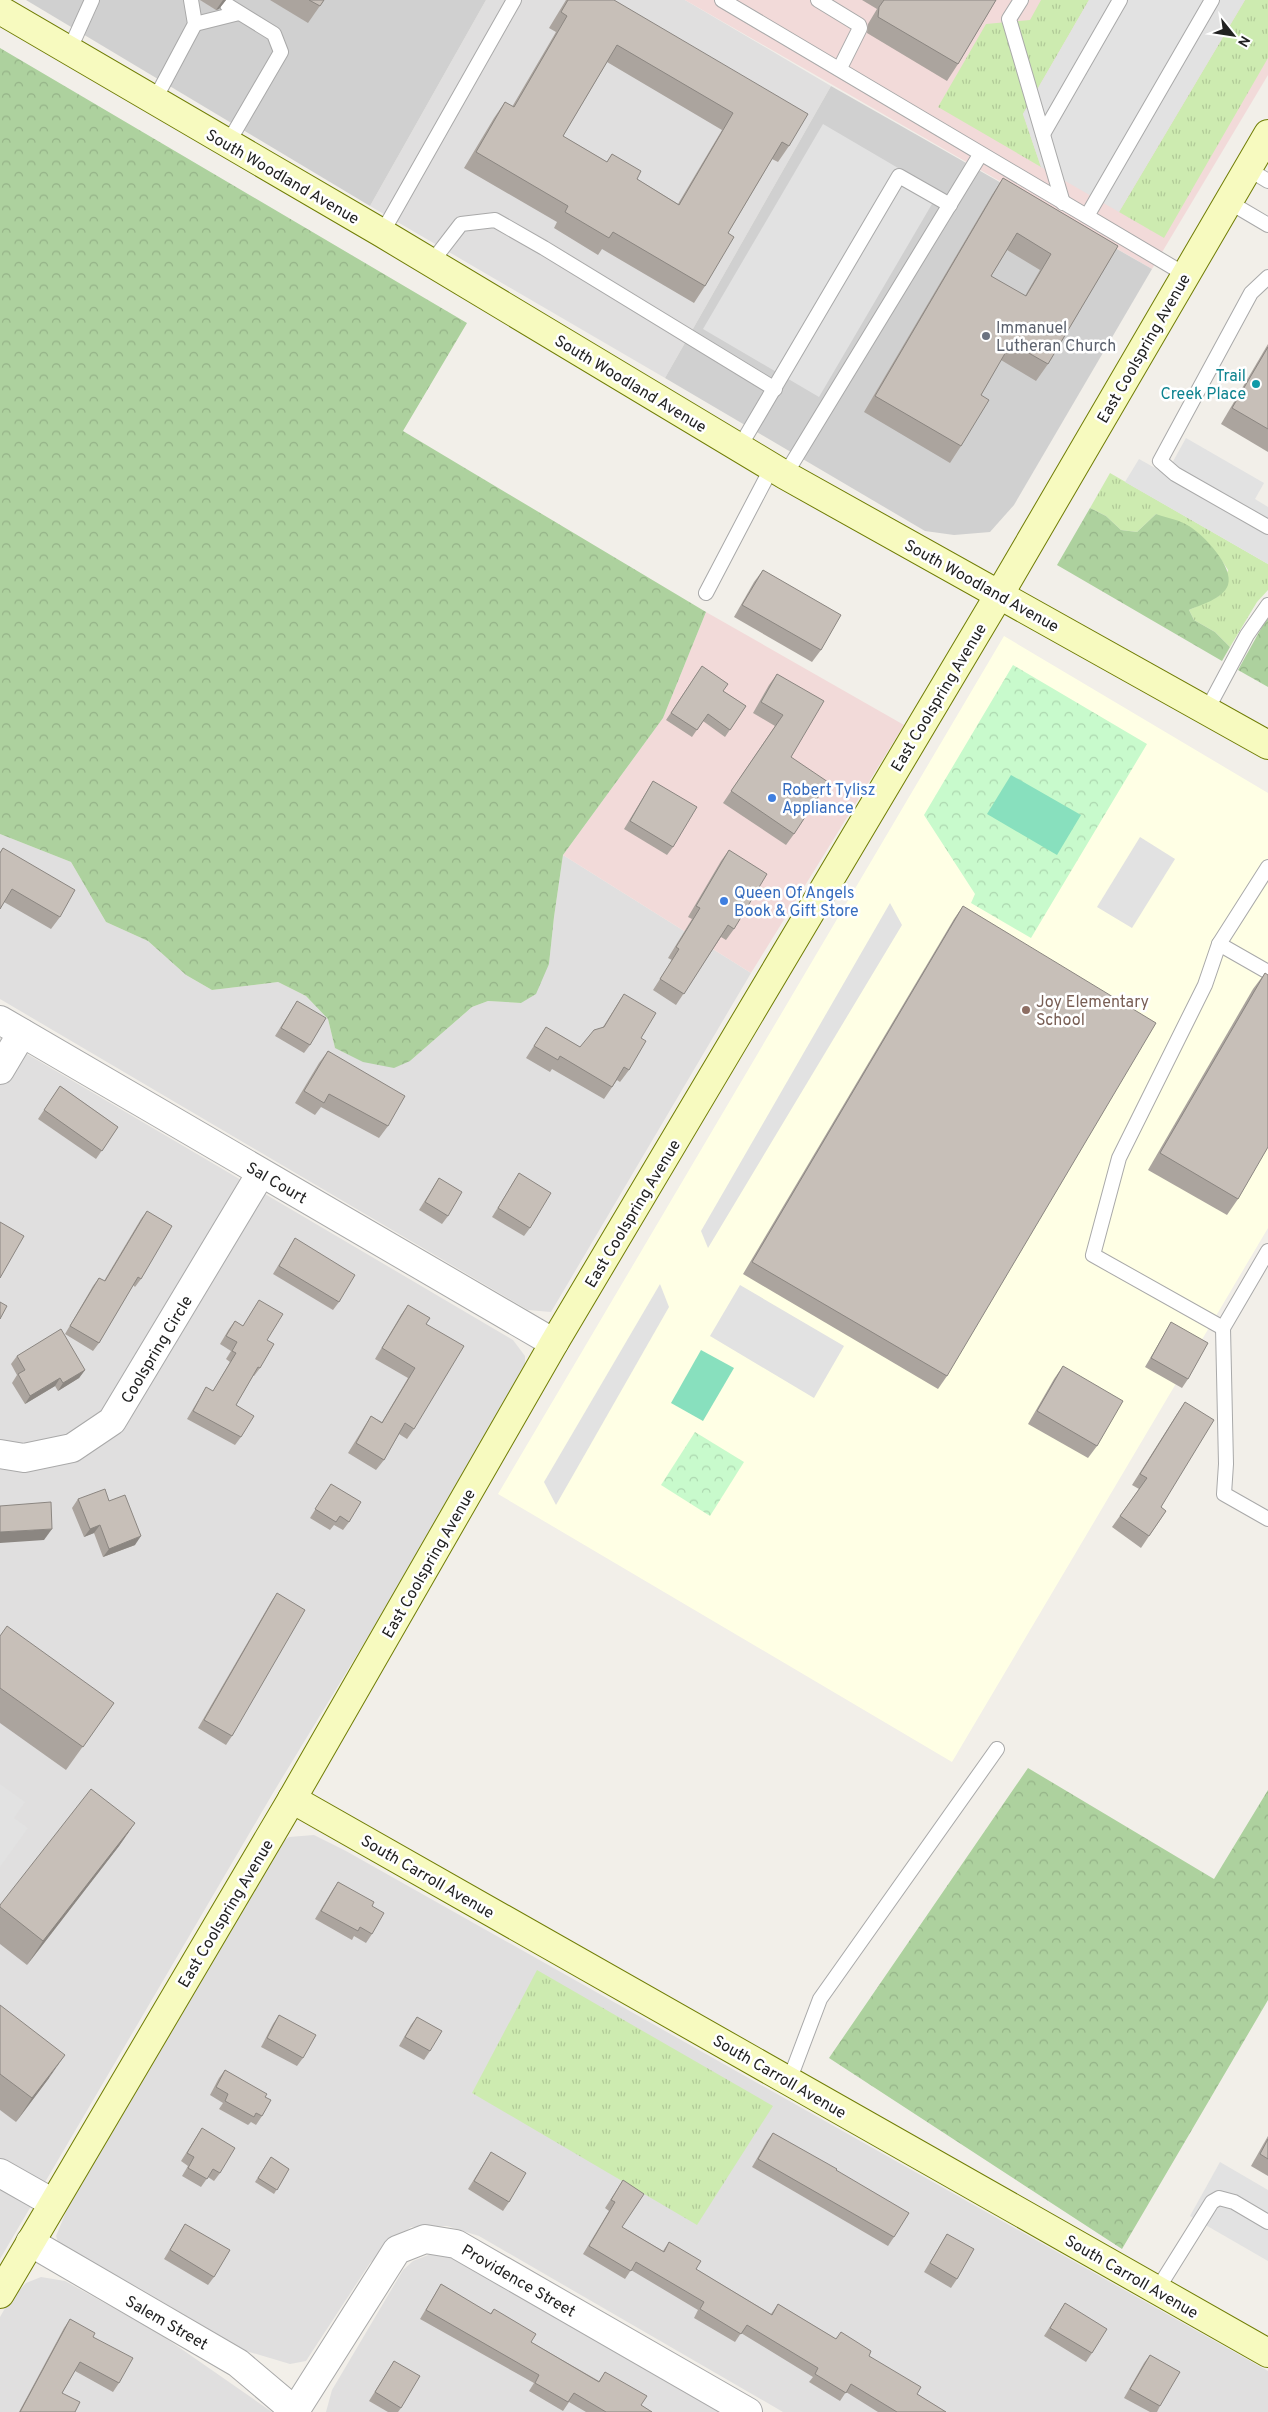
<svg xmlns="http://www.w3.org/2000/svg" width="1268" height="2412" viewBox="0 0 1268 2412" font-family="Overpass,sans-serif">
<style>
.residential{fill:#e0dfdf}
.commercial{fill:#f2dad9}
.education{fill:#ffffe5}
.religious{fill:#d0d0d0}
.grass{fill:url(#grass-tufts)}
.forest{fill:url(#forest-crowns)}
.park{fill:url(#park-crowns)}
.pitch{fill:#88e0be}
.parking{fill:#e2e2e2}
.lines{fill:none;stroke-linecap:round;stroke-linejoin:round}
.lane-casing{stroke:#a9a9a9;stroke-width:16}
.street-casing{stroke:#a9a9a9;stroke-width:30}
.secondary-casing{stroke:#707d05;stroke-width:30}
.lane{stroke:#fff;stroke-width:14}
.street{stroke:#fff;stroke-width:28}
.secondary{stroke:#f7fabf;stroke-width:28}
.wall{fill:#aba49e;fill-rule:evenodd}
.shaded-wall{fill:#8b8681}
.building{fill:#c7bfb8;stroke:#8b8681;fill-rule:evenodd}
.worship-dot{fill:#6b7280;stroke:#fff;stroke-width:2}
.culture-dot{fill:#0f9aa8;stroke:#fff;stroke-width:2}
.shop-dot{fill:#3f7fe0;stroke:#fff;stroke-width:2}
.education-dot{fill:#8d6e63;stroke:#fff;stroke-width:2}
.labels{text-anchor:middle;stroke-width:5;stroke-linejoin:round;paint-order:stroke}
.street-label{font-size:16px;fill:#222;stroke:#fff}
.worship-label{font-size:16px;fill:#5b616d;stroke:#fff;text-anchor:start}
.culture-label{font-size:16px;fill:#0d838f;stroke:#fff;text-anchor:end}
.shop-label{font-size:16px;fill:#366cbe;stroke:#fff;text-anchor:start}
.education-label{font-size:16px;fill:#785e54;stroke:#fff;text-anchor:start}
</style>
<defs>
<pattern id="grass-tufts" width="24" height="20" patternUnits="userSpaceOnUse" patternTransform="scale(1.25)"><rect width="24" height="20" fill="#cdebb0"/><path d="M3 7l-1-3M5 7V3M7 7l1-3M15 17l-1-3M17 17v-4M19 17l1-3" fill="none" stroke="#b0c997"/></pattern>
<pattern id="forest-crowns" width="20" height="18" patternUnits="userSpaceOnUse" patternTransform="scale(1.25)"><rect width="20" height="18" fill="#add19e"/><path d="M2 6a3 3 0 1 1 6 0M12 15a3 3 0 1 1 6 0" fill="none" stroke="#95b388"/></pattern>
<pattern id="park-crowns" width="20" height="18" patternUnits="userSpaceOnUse" patternTransform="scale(1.25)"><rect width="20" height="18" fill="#c8facc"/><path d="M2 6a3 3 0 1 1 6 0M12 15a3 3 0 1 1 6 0" fill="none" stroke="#acd6af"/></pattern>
</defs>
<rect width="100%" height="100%" fill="#f2efe9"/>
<!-- residential -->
<g class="residential">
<path d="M486,0H685L831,86L665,378L370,206Z"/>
<path d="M0,834L71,862L106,922L148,941L186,975L212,990L278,982L306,996L328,1019L335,1048L410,1061L472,1007L488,1001L521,1003L549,964L554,917L563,855L751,973L551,1312L528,1310L0,999Z"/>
<path d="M0,1038L513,1340L525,1356V1378L273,1793L0,2259Z"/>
<path d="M314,1835L346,1851L1268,2371V2412H783L479,2236L447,2226L411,2227L370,2263L306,2361L290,2364L246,2351L141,2289L59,2245L56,2236L76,2188L272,1849L289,1837Z"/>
<path d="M431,2254L447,2256L479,2272L723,2412H326L332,2390L403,2270L413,2261Z"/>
<path d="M41,2277L65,2281L157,2332L272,2412H0V2317L8,2303L26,2283Z"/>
</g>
<!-- commercial -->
<g class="commercial">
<path d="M685,0H1268V75L1152,269Z"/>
<path d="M706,612L904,725L751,973L563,855L663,718Z"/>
</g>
<!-- education -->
<path class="education" d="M1004,636L1268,793V1228L952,1762L498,1494Z"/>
<!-- religious -->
<g class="religious">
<path d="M26,0H486L370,206Z"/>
<path d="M831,86L1152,269L1014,505L990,532L954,535L925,531L665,378Z"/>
</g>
<!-- grass -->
<g class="grass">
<path d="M1041,0H1089L1023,114L1041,167L938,107L986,24L1030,20Z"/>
<path d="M1245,0H1268V58L1164,238L1119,212Z"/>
<path d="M1110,473L1268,564V590L1257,602L1230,647L1215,632L1194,620L1189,610L1219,596L1228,570L1220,558L1156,514L1137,532L1121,530L1106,516L1090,508Z"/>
<path d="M537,1970L773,2106L697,2225L472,2093Z"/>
</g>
<!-- forest -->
<g class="forest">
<path d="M0,48L467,323L403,431L706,612L663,718L563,855L554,917L549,964L536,994L521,1003L488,1001L472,1007L410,1061L394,1068L363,1062L335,1048L328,1019L306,996L278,982L212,990L186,975L148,941L106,922L71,862L0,834Z"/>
<path d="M1090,508L1106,516L1121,530L1137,532L1156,514C1167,518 1180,520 1189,526C1204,535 1234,567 1228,585C1223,599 1200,605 1189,610L1194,620L1215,632L1230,647L1222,661L1057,565Z"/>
<path d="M1268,616V687L1238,670Z"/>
<path d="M1028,1768L1214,1879L1268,1790V2000L1122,2249L829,2058Z"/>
</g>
<!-- park -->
<g class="park">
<path d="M1013,665L1147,744L1031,938L971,903L975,894L924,815Z"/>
<path d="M695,1432L744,1462L710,1516L661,1485Z"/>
</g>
<!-- pitch -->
<g class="pitch">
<path d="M1011,775L1081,815L1057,855L987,814Z"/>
<path d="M701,1350L734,1368L703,1421L671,1403Z"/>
</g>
<!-- parking -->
<g class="parking">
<path d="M1089,0H1245L1119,212L1041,167L1023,114Z"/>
<path d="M823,124L939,192L819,397L703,329Z"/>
<path d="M1186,438L1264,483L1255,499L1268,507V564L1125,482L1139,459L1166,474Z"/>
<path d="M1140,837L1175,859L1132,928L1097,907Z"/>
<path d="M890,903L902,925L708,1248L701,1231Z"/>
<path d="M660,1284L669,1307L556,1505L544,1482Z"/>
<path d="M740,1285L844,1346L814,1398L710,1336Z"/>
<path d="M0,1784L25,1802L14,1818L28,1828L0,1867Z"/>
<path d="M1220,2162L1268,2190V2261L1190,2216Z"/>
</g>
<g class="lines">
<!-- lane casing -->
<g class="lane-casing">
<g id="lane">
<path d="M722,0L1186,275"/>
<path d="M818,0L859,25L860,28L840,68"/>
<path d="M1021,0L1009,19L1063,203"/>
<path d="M227,5L274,34L281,52L228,143"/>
<path d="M195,24L239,13"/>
<path d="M69,51L92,0"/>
<path d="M154,101L195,24L191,0"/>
<path d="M1043,134L1120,0"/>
<path d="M1248,169L1268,181"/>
<path d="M1229,202L1268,225"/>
<path d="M1087,216L1212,0"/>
<path d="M382,233L514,0"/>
<path d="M431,263L461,224L495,220L544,248L775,389"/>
<path d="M1268,277L1251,293L1160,461L1175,474L1268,527"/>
<path d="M739,448L899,176L950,205"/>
<path d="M785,475L980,155"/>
<path d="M706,593L772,467"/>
<path d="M1207,710L1247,635L1268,605"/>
<path d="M1219,944L1268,972"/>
<path d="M1268,1251L1223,1328L1226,1464L1224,1494L1268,1519"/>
<path d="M1223,1328L1093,1255L1119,1158L1205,985L1219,944L1268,867"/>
<path d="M789,2081L820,1999L997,1749"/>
<path d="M1157,2290L1212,2202L1219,2198L1234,2202L1268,2222"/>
</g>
</g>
<!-- street casing -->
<g class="street-casing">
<g id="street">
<path d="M0,1020L554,1343"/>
<path d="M0,1070L22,1033"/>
<path d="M0,1454L24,1458L72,1448L112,1421L261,1173"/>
<path d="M0,2173L53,2203"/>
<path d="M30,2242L238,2363L296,2412"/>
<path d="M295,2411L397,2250L425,2239L456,2244L748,2412"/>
</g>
</g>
<!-- secondary casing -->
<g class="secondary-casing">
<g id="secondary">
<path d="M0,10L382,233L785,475L1268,745"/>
<path d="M292,1799L1268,2353"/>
<path d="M0,2294L292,1799L554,1343L999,595L1268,134"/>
</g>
</g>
<!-- lane -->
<use href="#lane" class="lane"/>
<!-- street -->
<use href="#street" class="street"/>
<!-- secondary -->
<use href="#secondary" class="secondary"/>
</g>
<!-- wall -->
<g class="wall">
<path d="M200,0H226L219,9L216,10Z"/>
<path d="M270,0H324L308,23Z"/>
<path d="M566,0H614L789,146L778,162L772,159L728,233L705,286L694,303L602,249L598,255L554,228L557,222L464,168L494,118L505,102L512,107L556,32L549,28ZM607,62L722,130L678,204L637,179L612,154L607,162L563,136Z"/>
<path d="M862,0H996L958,64L947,81L867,33L868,24L877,9Z"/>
<path d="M1003,178L1118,246L1048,364L1036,381L1001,360L981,395L961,446L950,463L864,412L992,195ZM1007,250L1040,270L1025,296L991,276Z"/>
<path d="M1268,344V452L1221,424Z"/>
<path d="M763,570L821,650L812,662L734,617L754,582Z"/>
<path d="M702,666L723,691L746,706L725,737L703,721L692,737L666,720Z"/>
<path d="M777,674L791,757L794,834L786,845L723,803L775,726L753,713L769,685Z"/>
<path d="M653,781L673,847L667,855L624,829Z"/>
<path d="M3,848L60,917L51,929L4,902L0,909V852Z"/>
<path d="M729,850L734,929L726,940L721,937L676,1005L653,990L672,960L668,958L692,919L688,917L721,861Z"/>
<path d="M963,906L947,1376L938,1389L743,1274L954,919Z"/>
<path d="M1265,973L1238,1199L1227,1215L1148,1170L1253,989Z"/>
<path d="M624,994L641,1038L629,1070L620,1082L617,1080L604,1099L552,1069L550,1072L526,1058L546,1027L580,1047L603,1027Z"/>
<path d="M297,1001L310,1045L304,1053L275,1036Z"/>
<path d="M328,1051L388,1126L379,1138L321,1107L315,1115L295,1103L319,1063Z"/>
<path d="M60,1086L118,1127L96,1159L38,1119Z"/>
<path d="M519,1173L530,1228L524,1236L492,1217Z"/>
<path d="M439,1178L448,1216L442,1224L419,1210Z"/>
<path d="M147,1211L141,1279L135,1287L133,1285L99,1343L93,1351L65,1334L93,1286L99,1278L104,1281L141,1219Z"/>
<path d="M295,1238L339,1302L333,1310L273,1274Z"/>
<path d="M259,1300L267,1340L260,1368L254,1376H253L236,1405L241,1437L235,1445L187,1419L206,1387L213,1391L230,1362L226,1359L231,1351L220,1344L229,1329L235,1321L243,1326Z"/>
<path d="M408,1305L426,1324L414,1429L407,1439L399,1434L384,1460L376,1470L348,1453L364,1427L371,1416L382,1422L408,1378L375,1359L401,1315Z"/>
<path d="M1171,1322L1188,1379L1182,1388L1145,1367L1166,1331Z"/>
<path d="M17,1356L85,1370L79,1378L58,1391L55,1386L25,1404L12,1383L17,1375L11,1364Z"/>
<path d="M1063,1366L1097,1446L1088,1458L1028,1424L1054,1379Z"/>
<path d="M1185,1402L1161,1507L1166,1511L1141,1548L1112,1527L1139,1489L1132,1485L1177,1414Z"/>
<path d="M331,1484L349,1522L343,1530L334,1525L330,1530L310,1518Z"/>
<path d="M78,1499L109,1501L135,1545L103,1557L94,1533L84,1537L72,1508Z"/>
<path d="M277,1593L232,1736L226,1745L198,1728L271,1602Z"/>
<path d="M0,1636L114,1703L66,1770L0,1723Z"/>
<path d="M135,1823L119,1846L27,1965L0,1944V1905Z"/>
<path d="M338,1882L372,1906V1934L366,1943L354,1936L352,1940L315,1919L332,1891Z"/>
<path d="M0,2005L49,2078L16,2122L0,2110Z"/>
<path d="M279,2015L303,2058L297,2066L261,2047L273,2024Z"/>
<path d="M417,2017L430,2051L424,2060L399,2046L411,2025Z"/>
<path d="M225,2070L265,2097L262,2116L256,2125L251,2122L248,2125L219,2109L223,2103L210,2095L219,2078Z"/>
<path d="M202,2128L220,2173L214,2181L208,2177L201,2187L182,2176L188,2166L181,2161Z"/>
<path d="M773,2133L836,2170L894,2237L888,2246L752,2167L767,2141Z"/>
<path d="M1268,2136V2176L1251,2166Z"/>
<path d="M491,2152L509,2202L503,2211L468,2189Z"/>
<path d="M271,2157L289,2169L274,2194L255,2182Z"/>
<path d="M623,2180L622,2227L663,2251L669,2242L696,2269L771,2314L778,2304L836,2339L841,2332L869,2356L917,2394L946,2412H878L846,2392L840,2401L809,2382L813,2377L741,2333L735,2342L694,2318L698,2310L631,2270L625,2279L583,2254L609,2211L605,2208Z"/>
<path d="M185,2224L214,2277L208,2285L164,2259Z"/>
<path d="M947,2234L957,2279L951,2288L924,2272Z"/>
<path d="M441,2284L490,2314L494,2309L531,2342L599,2381L605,2372L641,2405L652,2412H586L569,2402L563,2411L529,2391L534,2383L420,2319Z"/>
<path d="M1065,2303L1092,2353L1086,2362L1044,2336Z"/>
<path d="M70,2319L93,2337L119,2383L113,2392L75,2371L62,2393L75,2412H19L64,2328Z"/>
<path d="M1150,2355L1160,2406L1157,2412H1150L1124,2398L1144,2363Z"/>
<path d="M394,2361L401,2408L398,2412H388L369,2401Z"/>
</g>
<!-- shaded-wall -->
<g class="shaded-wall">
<path d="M223,0H226L219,9L216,10Z"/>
<path d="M85,1370L79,1378L58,1391L63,1383Z"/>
<path d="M60,1378L55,1386L25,1404L30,1396Z"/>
<path d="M100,1525L94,1533L84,1537L90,1529Z"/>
<path d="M52,1529L44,1540L0,1543V1532Z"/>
<path d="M141,1536L135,1545L103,1557L109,1549Z"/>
<path d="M135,1823L119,1846L27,1965L43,1941Z"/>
<path d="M65,2055L49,2078L16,2122L32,2098Z"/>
</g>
<!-- building -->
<g class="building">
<path d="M309,0H324L320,6Z"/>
<path d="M568,0H614L808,114L789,146L782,142L728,233L734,237L705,286L613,232L609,238L565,212L568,206L476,152L505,102L514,107L567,16L561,12ZM617,45L733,113L679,205L637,179L641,171L612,154L607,162L563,136Z"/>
<path d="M884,0H996L958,64L878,17L879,7Z"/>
<path d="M1003,178L1118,246L1048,364L1011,343L981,395L989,400L961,446L875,396ZM1017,233L1051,254L1026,296L991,276Z"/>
<path d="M1268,347V429L1232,408Z"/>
<path d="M763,570L841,615L821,650L742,605Z"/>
<path d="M702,666L728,684L723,691L746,706L730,730L708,714L697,730L671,713Z"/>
<path d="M777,674L824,701L791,757L828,782L794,834L731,791L783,715L761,702Z"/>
<path d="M653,781L697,807L673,847L630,821Z"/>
<path d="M3,848L75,890L60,917L12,889L0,909V853Z"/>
<path d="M729,850L767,874L734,929L728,925L684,994L660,979L679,949L676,947L700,908L696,906Z"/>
<path d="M963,906L1156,1023L947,1376L752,1262Z"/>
<path d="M1265,973L1268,975V1147L1238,1199L1160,1153Z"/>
<path d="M624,994L656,1013L641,1038L646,1041L629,1070L624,1067L612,1087L560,1056L558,1060L534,1046L546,1027L580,1047L594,1030L604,1027Z"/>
<path d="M297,1001L326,1018L310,1045L281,1028Z"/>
<path d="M328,1051L405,1096L388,1126L329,1094L324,1103L304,1091Z"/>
<path d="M60,1086L118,1127L102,1151L44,1110Z"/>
<path d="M519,1173L551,1193L530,1228L498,1208Z"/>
<path d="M439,1178L462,1192L448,1216L425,1202Z"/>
<path d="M147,1211L172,1226L141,1279L138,1277L99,1343L70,1326L99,1278L105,1281Z"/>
<path d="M0,1222L24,1236L0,1278Z"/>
<path d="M295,1238L355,1275L339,1302L279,1266Z"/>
<path d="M259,1300L283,1314L267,1340L274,1344L260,1368L258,1367L236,1405L254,1416L241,1437L193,1411L206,1387L213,1391L236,1353L232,1351L237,1342L226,1336L235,1321L243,1326Z"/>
<path d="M0,1302L7,1306L0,1319Z"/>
<path d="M408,1305L430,1318L426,1324L464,1346L414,1429L405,1423L384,1460L356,1443L371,1416L382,1423L415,1368L382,1348Z"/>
<path d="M1171,1322L1208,1343L1188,1379L1151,1358Z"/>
<path d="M61,1329L85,1370L63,1383L60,1378L30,1396L18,1374L25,1370L17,1356Z"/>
<path d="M1063,1366L1123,1401L1097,1446L1037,1411Z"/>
<path d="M1185,1402L1214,1420L1161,1507L1166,1511L1149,1536L1120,1516L1147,1478L1140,1474Z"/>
<path d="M331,1484L361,1502L349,1522L340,1516L336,1522L315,1509Z"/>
<path d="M105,1489L109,1501L125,1495L141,1536L109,1549L100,1525L90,1529L78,1499Z"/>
<path d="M51,1502L52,1529L0,1532V1506Z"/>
<path d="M277,1593L305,1610L232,1736L204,1720Z"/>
<path d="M7,1626L114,1703L83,1747L0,1688V1636Z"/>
<path d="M91,1789L135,1823L43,1941L0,1907V1905Z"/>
<path d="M338,1882L374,1902L372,1906L384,1913L372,1934L360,1927L358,1931L321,1911Z"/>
<path d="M0,2005L65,2055L32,2098L0,2074Z"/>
<path d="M279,2015L316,2035L303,2058L267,2038Z"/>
<path d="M417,2017L442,2031L430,2051L405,2037Z"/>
<path d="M225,2070L267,2094L265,2097L271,2100L262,2116L256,2113L254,2117L225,2101L228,2094L216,2087Z"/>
<path d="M202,2128L235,2148L220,2173L213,2169L207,2179L188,2168L194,2157L187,2153Z"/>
<path d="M773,2133L837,2169L836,2170L909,2213L894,2237L758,2159Z"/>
<path d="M1268,2139V2159L1260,2154Z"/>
<path d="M491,2152L526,2173L509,2202L474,2181Z"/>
<path d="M271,2157L289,2169L277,2190L258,2178Z"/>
<path d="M623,2180L644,2194L622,2227L664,2252L669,2242L701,2261L696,2269L772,2315L778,2304L836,2339L841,2332L871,2351L869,2356L921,2387L917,2394L946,2412H897L851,2384L846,2393L815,2374L818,2368L747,2325L741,2334L700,2309L704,2302L636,2262L631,2271L589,2246L615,2202L611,2200Z"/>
<path d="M185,2224L230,2250L214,2277L170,2250Z"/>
<path d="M947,2234L974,2249L957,2279L930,2263Z"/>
<path d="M441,2284L491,2314L494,2309L536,2334L531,2342L599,2382L605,2372L647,2396L641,2405L652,2412H606L574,2393L568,2402L535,2383L539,2375L426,2310Z"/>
<path d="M1065,2303L1107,2329L1092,2353L1050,2328Z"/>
<path d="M70,2319L95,2333L93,2337L133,2358L119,2383L80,2362L62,2393L80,2402L75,2412H20Z"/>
<path d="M1150,2355L1180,2372L1160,2406L1130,2389Z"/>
<path d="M394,2361L420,2376L401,2408L375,2392Z"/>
</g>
<!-- markers -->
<circle class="worship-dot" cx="986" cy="336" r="5"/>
<circle class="culture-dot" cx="1256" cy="384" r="5"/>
<g class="shop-dot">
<circle cx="772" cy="798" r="5"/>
<circle cx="724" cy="901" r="5"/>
</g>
<circle class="education-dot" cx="1026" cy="1010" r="5"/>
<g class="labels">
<!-- street labels -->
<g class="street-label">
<text transform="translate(283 176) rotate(30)" y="6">South Woodland Avenue</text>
<text transform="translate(1143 348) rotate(-60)" y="6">East Coolspring Avenue</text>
<text transform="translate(631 383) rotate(31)" y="6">South Woodland Avenue</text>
<text transform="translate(982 585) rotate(29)" y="6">South Woodland Avenue</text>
<text transform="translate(938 697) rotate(-59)" y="6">East Coolspring Avenue</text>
<text transform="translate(277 1182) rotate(30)" y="6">Sal Court</text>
<text transform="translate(632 1213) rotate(-59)" y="6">East Coolspring Avenue</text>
<text transform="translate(156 1349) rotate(-59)" y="6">Coolspring Circle</text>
<text transform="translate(428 1563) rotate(-60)" y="6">East Coolspring Avenue</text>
<text transform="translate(428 1876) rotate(30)" y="6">South Carroll Avenue</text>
<text transform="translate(225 1913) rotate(-59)" y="6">East Coolspring Avenue</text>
<text transform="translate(780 2076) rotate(30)" y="6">South Carroll Avenue</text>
<text transform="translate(1132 2276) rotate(30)" y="6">South Carroll Avenue</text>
<text transform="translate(519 2280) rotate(30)" y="6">Providence Street</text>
<text transform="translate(167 2322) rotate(30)" y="6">Salem Street</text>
</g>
<!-- worship labels -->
<g class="worship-label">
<text x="996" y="333">Immanuel<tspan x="996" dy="18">Lutheran Church</tspan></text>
</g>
<!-- culture labels -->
<g class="culture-label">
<text x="1246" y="381">Trail<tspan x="1246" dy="18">Creek Place</tspan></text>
</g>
<!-- shop labels -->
<g class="shop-label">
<text x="782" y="795">Robert Tylisz<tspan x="782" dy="18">Appliance</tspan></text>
<text x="734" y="898">Queen Of Angels<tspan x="734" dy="18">Book &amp; Gift Store</tspan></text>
</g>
<!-- education labels -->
<g class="education-label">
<text x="1036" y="1007">Joy Elementary<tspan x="1036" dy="18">School</tspan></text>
</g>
</g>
<!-- north arrow -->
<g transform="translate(1233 35) rotate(120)" stroke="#ffffff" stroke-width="4" paint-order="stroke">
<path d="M0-4L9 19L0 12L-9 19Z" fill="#222222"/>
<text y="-8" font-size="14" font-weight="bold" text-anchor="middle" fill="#222222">N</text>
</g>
</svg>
